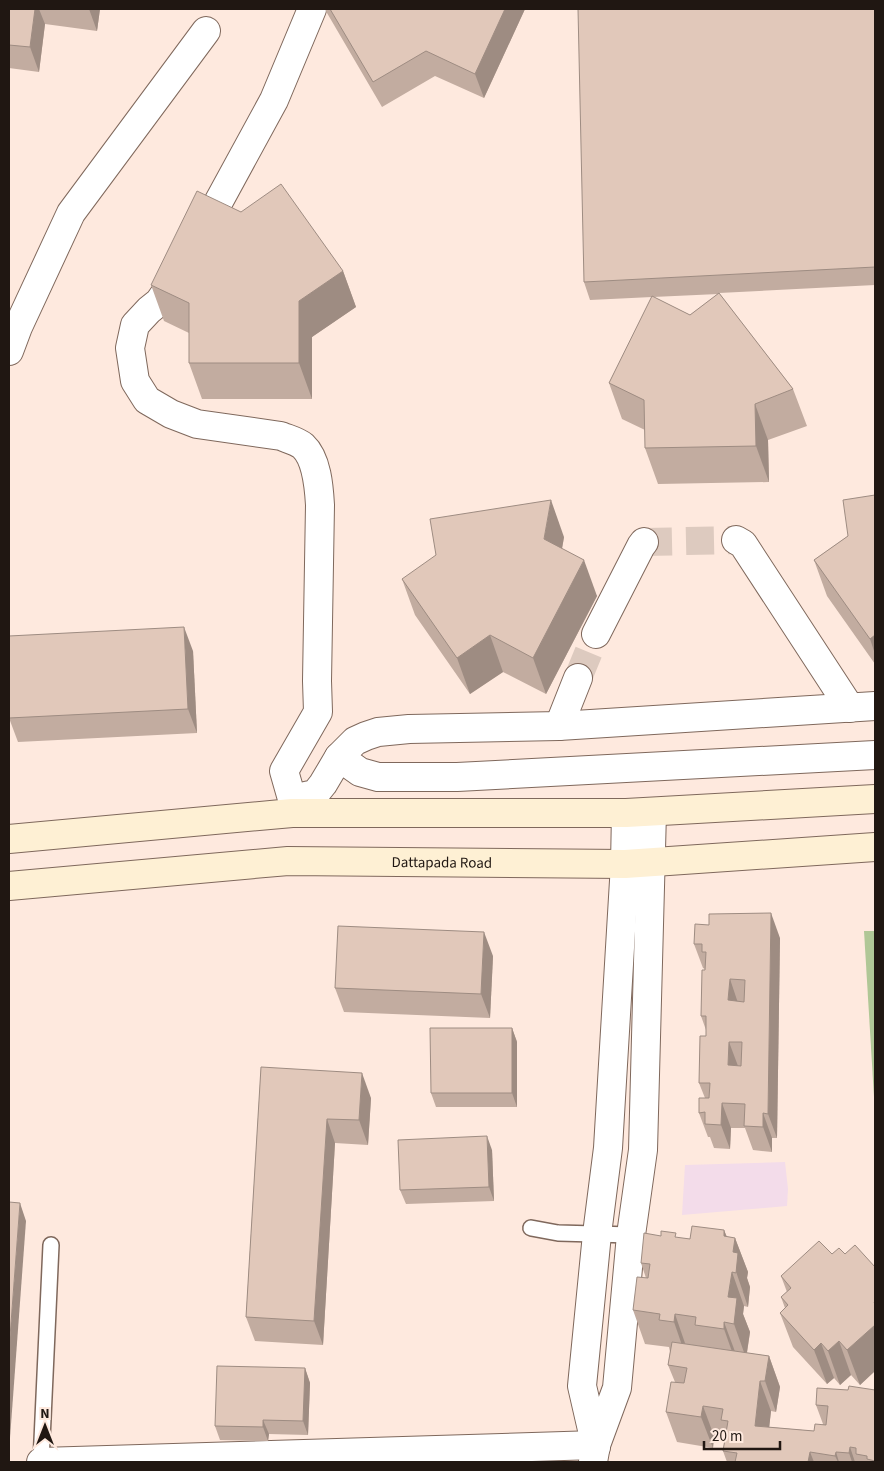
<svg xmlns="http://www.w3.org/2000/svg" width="884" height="1471" viewBox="0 0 884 1471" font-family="'Source Sans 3',sans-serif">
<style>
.medical{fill:#f3dcea}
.green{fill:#b0c796}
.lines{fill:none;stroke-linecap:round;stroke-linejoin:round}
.minor-tunnel{stroke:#ddcabf;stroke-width:28;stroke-dasharray:28 14;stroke-linecap:butt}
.service-casing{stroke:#7f685c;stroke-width:18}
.minor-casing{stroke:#7f685c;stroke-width:30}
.secondary-casing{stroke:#7f685c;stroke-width:30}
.service{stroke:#fff;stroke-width:15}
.minor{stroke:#fff;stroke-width:28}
.secondary{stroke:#fef0d4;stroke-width:28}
.wall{fill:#c2aca0;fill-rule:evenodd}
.shaded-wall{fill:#9e8c82}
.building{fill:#e1c8ba;stroke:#9e8c82;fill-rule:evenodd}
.labels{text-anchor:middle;stroke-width:5;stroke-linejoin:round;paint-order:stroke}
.street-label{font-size:15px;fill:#201712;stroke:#fee9de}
</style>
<rect width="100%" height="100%" fill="#fee9de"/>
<!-- medical -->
<path class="medical" d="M785,1162L788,1189L787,1206L682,1215L685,1165Z"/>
<!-- green -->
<path class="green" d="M864,931H875V1114Z"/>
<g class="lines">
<!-- minor-tunnel -->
<g class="minor-tunnel">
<path d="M644,542L736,540"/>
<path d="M578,678L596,634"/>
</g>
<!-- service casing -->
<g class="service-casing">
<g id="service">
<path d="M531,1228L558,1233L631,1235"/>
<path d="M41,1462L51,1245"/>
</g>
</g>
<!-- minor casing -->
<g class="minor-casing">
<g id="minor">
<path d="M201,234L274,100L312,9"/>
<path d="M179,273L159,302L149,310L135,325L130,348L135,381L147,400L171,414L197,424L281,436C288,439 297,441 303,446C317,459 319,487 320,505L317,681L318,712L284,771L292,799V813"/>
<path d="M9,351L18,327L71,213L206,31"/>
<path d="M736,540L743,544L850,708"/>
<path d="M596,634L641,546L644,542"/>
<path d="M559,726L578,678"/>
<path d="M339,757L360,772L378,777H457L875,755"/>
<path d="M292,799L315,794L323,784L339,757L355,741L366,736L378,732L409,729L559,726L875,706"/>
<path d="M596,1447L582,1386L597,1234L608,1148L625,864L626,813"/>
<path d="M41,1462L596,1445"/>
<path d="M593,1462L596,1445L617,1388L631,1235L643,1150L652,812"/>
</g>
</g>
<!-- secondary casing -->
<g class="secondary-casing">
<g id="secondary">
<path d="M9,839L292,813H626L875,799"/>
<path id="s1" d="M9,886L288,861L625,864L875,847"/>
</g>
</g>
<!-- service -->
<use href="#service" class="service"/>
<!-- minor -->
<use href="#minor" class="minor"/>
<!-- secondary -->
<use href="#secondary" class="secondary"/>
</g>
<!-- wall -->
<g class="wall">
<path d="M9,9H100L97,31L45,24L39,72L9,68Z"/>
<path d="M325,9H525L484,98L435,76L382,107L327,13Z"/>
<path d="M875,9V285L719,293L793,389L807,426L768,440L769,482L658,484L645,448V430L622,419L609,383L652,297L590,300L584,282ZM718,294L690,315L653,297Z"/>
<path d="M343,271L356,307L312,337V399H202L189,363V333L164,321L151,285Z"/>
<path d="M875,495V664L827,596L814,560L848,536Z"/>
<path d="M564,537L562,549L597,596L546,694L503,672L470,694L415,615L402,579Z"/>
<path d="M193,651L197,733L18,742L9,718Z"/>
<path d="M780,938L777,1138H772V1152L753,1150L745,1128H731L730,1149L714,1148L710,1137H708L699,1113L705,1098L699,1083L706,1036V1030L701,1016L705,969L703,968L694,944Z"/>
<path d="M493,956L490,1018L344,1012L335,988Z"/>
<path d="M512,1028L517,1042V1107H436L431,1093Z"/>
<path d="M261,1067L371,1098L368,1145L335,1143L323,1345L255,1341L246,1317Z"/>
<path d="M492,1150L494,1201L406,1204L400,1190Z"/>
<path d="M724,1230L727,1237L735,1238L748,1272L747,1278L750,1287L748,1307L744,1306L743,1314L750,1332L747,1353L769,1356L780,1387L776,1412L771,1411L769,1427L814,1431L823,1424L816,1405L848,1390H875V1462H727L723,1451L725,1438L714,1436L713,1448L677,1442L666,1412L675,1382L668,1365L670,1352L669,1347L645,1344L633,1310L646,1278L641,1263L677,1238L690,1239Z"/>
<path d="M832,1254H845L875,1267V1371L860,1385L851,1375L840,1385L834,1378L827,1384L793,1347L780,1313L785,1308L781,1297L787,1292L781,1276Z"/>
<path d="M305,1368L310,1383L308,1435L269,1434L268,1441L220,1440L215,1426Z"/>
</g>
<!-- shaded-wall -->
<g class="shaded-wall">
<path d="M35,9H39L45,24L39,72L30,47Z"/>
<path d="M89,9H100L97,31Z"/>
<path d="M505,9H525L484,98L475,74Z"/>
<path d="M343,271L356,307L312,337V399L299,363V301Z"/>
<path d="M755,404L768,440L769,482L756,446Z"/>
<path d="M551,500L564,537L557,576L544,539Z"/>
<path d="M584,560L597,596L546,694L533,658Z"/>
<path d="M184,627L193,651L197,733L188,709Z"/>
<path d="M490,635L503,672L470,694L457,658Z"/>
<path d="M875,635V654L870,639Z"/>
<path d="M771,913L780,938L777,1138L768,1114Z"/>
<path d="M484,932L493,956L490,1018L481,994Z"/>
<path d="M730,979L738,1003L728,1000Z"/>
<path d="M512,1028L517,1042V1107L512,1093Z"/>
<path d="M729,1042L738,1066L728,1065Z"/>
<path d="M362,1073L371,1098L368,1145L359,1120Z"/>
<path d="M722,1103L731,1128L730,1149L721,1125Z"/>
<path d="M763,1113L772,1138V1152L763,1127Z"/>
<path d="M327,1119L335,1143L323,1345L314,1321Z"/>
<path d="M487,1136L492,1150L494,1201L489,1187Z"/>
<path d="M20,1203L26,1221L10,1438L9,1434V1350Z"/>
<path d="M724,1230L737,1263L733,1252L735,1238L748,1272L747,1278L750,1287L748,1307L724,1236Z"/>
<path d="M732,1272L744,1306L743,1314L750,1332L746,1358L734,1324L728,1297Z"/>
<path d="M675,1314L687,1349L686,1357L674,1322Z"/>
<path d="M724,1322L737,1357L736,1363L724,1329Z"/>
<path d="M875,1325V1371L860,1385L847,1350Z"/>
<path d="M839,1341L851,1375L840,1385L828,1351Z"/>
<path d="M821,1343L834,1378L827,1384L814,1350Z"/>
<path d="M769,1356L780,1387L776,1412L765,1381Z"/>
<path d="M305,1368L310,1383L308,1435L303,1421Z"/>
<path d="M760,1381L771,1411L766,1457L755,1426Z"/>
<path d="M703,1406L714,1436L713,1448L701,1417Z"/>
<path d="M263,1420L269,1434L268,1441L263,1427Z"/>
<path d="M850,1447L855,1462H852L849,1453Z"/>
<path d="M810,1452L814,1462H808Z"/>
<path d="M836,1452L839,1462H838L835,1456Z"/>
</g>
<!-- building -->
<g class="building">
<path d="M9,9H35L30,47L9,45Z"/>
<path d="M330,9H505L475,74L426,51L373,82Z"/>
<path d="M578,9H875V267L584,282Z"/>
<path d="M281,184L343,271L299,301V363H189V303L151,285L197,191L241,212Z"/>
<path d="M719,293L793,389L755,404L756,446L645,448L644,400L609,383L652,296L690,315Z"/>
<path d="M875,495V635L870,639L814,560L848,536L843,500Z"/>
<path d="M551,500L544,539L584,560L533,658L490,635L457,658L402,579L436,555L430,519Z"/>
<path d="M184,627L188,709L9,718V636Z"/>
<path d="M771,913L768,1114L763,1113V1127L744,1126L745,1104L722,1103L721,1125L705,1124V1112L699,1113V1098H709L710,1083H699L700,1036H706V1016H701L702,970H705L706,952H702V944H694L695,924L709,925V914ZM730,979L745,980L744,1002L728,1000ZM729,1042H742L741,1066L728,1065Z"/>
<path d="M338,926L484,932L481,994L335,988Z"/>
<path d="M430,1028H512V1093H431Z"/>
<path d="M261,1067L362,1073L359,1120L327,1119L314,1321L246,1317Z"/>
<path d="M487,1136L489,1187L400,1190L398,1140Z"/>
<path d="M9,1202L20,1203L9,1350Z"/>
<path d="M692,1226L724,1230V1236L735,1238L733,1252L738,1253L736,1273L732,1272L728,1297L737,1298L734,1324L724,1322V1329L695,1325L696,1317L675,1314L674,1322L659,1320L660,1314L633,1310L637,1277L648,1278L650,1264L641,1263L644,1233L661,1236V1231L676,1233L675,1237L690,1239Z"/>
<path d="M819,1241L832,1254L839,1248L845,1254L855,1245L875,1267V1301L874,1302L875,1304V1325L847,1350L839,1341L828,1351L821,1343L814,1350L780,1313L788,1305L781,1297L791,1288L781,1276Z"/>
<path d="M672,1342L769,1356L765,1381H760L755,1426L814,1431L815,1424L826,1425L828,1406L816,1405L817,1388L848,1390L849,1386L875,1390V1461L867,1459V1456L856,1454V1448L850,1447L849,1453L836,1452L835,1456L810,1452L808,1462H735L737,1453L723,1451L728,1421L721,1420L723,1409L703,1406L701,1417L666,1412L671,1382L684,1383L687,1368L668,1365Z"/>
<path d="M217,1366L305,1368L303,1421L263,1420V1427L215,1426Z"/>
</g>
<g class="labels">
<!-- street labels -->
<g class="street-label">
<text dy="5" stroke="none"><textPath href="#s1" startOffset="434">Dattapada Road</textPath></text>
</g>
</g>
<!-- border -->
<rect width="884" height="1471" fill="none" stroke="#201712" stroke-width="20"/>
<!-- north arrow -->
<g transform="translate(45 1426)" stroke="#fee9de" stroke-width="4" paint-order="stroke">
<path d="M0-4L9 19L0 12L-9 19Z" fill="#201712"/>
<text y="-8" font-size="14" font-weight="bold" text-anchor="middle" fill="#201712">N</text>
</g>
<!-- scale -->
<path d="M704 1441v8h76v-8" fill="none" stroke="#201712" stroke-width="2.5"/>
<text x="712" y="1441" font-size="15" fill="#201712" stroke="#fee9de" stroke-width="4" paint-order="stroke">20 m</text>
</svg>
